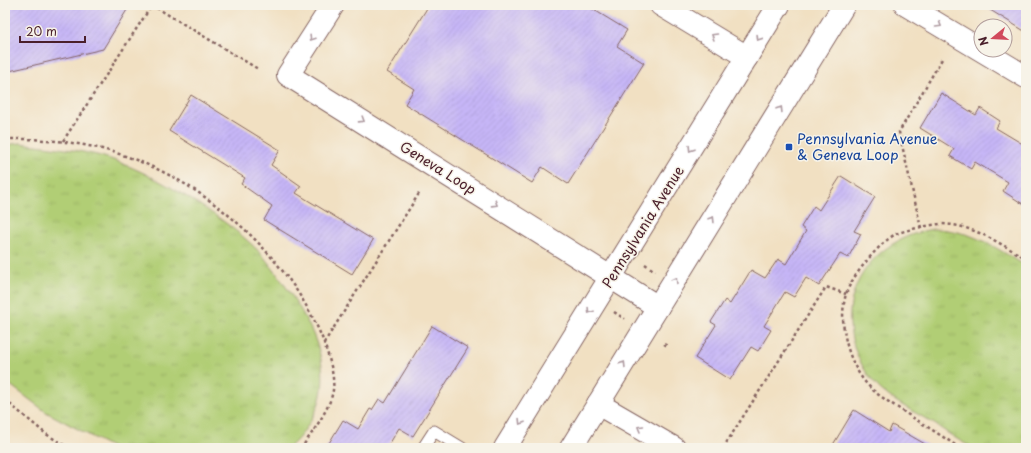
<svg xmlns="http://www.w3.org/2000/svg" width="1031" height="453" viewBox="0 0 1031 453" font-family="'Playpen Sans',sans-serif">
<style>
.grass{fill:url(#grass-tufts);stroke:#7e7650}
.building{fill:url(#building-hatch)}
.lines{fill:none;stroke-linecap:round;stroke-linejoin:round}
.lane-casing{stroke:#846360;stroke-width:13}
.street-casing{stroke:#846360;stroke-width:24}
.primary-casing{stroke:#846360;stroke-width:24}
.path{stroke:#846360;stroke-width:2.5;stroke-dasharray:3 3;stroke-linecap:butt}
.lane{stroke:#fff;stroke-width:11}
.street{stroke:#fff;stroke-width:22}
.primary{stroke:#fff;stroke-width:22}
.oneway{stroke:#ae9aa0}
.transit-dot{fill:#1a4fb4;stroke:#f7f3e8;stroke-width:1.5}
.labels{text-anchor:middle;stroke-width:3;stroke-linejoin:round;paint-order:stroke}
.transit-label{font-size:14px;fill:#164399;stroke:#f7f3e8;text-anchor:start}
.street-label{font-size:14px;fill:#4a1f2b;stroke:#f7f3e8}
</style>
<defs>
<pattern id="grass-tufts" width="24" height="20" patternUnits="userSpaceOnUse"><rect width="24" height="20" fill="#b1ce75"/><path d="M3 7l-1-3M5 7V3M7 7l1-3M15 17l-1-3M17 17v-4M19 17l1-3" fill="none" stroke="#9ab065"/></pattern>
<pattern id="building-hatch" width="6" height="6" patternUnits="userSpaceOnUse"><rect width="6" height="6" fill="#c6b6f7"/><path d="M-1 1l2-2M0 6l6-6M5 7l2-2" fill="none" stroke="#ac9cd4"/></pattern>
</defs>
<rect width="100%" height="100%" fill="#f7f3e8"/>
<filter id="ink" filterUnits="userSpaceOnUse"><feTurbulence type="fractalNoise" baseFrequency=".025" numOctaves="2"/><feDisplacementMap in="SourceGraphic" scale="8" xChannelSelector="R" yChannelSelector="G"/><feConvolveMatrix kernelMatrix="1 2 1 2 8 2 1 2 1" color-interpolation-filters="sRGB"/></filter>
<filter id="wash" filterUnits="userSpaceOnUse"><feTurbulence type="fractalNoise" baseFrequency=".012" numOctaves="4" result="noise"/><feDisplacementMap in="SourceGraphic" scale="16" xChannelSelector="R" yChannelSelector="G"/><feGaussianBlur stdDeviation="0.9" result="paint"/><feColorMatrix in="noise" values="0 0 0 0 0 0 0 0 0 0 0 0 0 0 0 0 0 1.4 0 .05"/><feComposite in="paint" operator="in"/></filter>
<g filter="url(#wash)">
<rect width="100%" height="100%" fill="#f1e0c2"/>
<!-- grass -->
<g class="grass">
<path d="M20,143C56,148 93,150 126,165C166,182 217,213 249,242C263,254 274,270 284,284C312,324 339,373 311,420C305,430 298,441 288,448H113L46,412L5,381V145Z"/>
<path d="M933,229C972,230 993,246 1026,266V448C1012,448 987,451 975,448C966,446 942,429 933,423C912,410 882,397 868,375C826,312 860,242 933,229Z"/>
</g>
<g id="blocks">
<!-- building -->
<g class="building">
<path d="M5,5H130L103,49L5,72Z"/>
<path d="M429,5H586L627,30L617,46L644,63L568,184L542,167L532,183L405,104L414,89L387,72Z"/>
<path d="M982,5H1026V32Z"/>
<path d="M941,93L976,115L980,108L1000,121L996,128L1026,146V206L1003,191L1008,182L975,162L971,169L950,156L954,149L920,128Z"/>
<path d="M191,95L280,150L271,165L301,186L296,193L373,240L352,274L264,220L272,206L241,184L245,178L169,131Z"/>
<path d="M841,176L875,197L854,231L861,234L848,258L840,254L819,286L806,278L794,297L785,292L764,326L771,330L758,351L751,347L730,380L695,358L716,325L711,322L725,300L730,304L751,270L765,278L778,259L786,264L806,231L801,227L814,206L819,210Z"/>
<path d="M432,326L468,348L413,436L399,428L387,448H326L343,420L358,429L370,409L372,410L379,399L385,403Z"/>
<path d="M854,410L889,432L892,425L932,448H831Z"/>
</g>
</g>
</g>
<g filter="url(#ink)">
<use href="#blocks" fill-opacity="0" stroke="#846360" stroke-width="1"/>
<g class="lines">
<!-- lane casing -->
<g class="lane-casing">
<path id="lane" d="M423,448L434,431L462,448"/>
</g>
<!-- street casing -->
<g class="street-casing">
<g id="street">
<path d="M333,5L288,75L658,307"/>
<path d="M661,5L747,57"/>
<path d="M906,5L1026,77"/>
<path d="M598,404L674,448"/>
</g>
</g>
<!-- primary casing -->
<g class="primary-casing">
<g id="primary">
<path d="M505,448L779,5"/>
<path d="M571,448L844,5"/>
</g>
</g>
<!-- path -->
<g class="path">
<path d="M5,139C52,138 98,144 141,162C218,193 292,263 323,340C328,354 335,375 333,390C331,407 311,435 301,448"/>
<path d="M63,141L152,5L258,69"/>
<path d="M921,228L899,132L942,59"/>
<path d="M645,264L655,271"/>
<path d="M614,312L625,319"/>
<path d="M324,343L420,192"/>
<path d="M664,344L669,347"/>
<path d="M5,400L46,434L69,448"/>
<path d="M723,448L826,287L846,294"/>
<path d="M960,448C943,437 925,425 907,414C893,404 877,396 866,383C847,361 838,322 846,294C851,277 880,242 896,234C905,230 929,225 940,224C972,224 998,243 1026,258"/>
</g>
<!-- lane -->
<use href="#lane" class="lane"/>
<!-- street -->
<use href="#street" class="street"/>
<!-- primary -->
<use href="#primary" class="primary"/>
</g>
<!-- one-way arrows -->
<defs><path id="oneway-chevron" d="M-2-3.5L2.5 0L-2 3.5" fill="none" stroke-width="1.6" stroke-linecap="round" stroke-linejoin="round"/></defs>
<g class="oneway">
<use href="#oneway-chevron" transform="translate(939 25) rotate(31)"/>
<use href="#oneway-chevron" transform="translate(714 36) rotate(-149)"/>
<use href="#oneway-chevron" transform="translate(312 38) rotate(123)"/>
<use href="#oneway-chevron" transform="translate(759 38) rotate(122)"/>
<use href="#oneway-chevron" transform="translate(780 109) rotate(-58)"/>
<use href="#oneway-chevron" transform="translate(362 120) rotate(32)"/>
<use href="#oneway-chevron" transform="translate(691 149) rotate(122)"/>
<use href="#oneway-chevron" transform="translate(495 204) rotate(32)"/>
<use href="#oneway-chevron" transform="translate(712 219) rotate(-58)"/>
<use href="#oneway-chevron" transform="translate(675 280) rotate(-58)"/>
<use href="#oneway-chevron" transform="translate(590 311) rotate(122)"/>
<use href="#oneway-chevron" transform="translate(623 364) rotate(-58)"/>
<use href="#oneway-chevron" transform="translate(521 422) rotate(122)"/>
<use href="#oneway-chevron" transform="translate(640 428) rotate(-150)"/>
</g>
</g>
<!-- markers -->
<rect class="transit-dot" x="785" y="143" width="8" height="8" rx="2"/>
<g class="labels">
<!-- transit labels -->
<g class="transit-label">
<text x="797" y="144">Pennsylvania Avenue<tspan x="797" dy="16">&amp; Geneva Loop</tspan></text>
</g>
<!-- street labels -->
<g class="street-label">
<text transform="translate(438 168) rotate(32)" y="5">Geneva Loop</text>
<text transform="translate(643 227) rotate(-58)" y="5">Pennsylvania Avenue</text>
</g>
</g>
<!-- margin -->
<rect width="1031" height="453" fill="none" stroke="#f7f3e8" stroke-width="20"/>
<!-- north arrow -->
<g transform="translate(993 38) rotate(252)"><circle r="19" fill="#f7f3e8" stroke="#b29e9c"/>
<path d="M0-3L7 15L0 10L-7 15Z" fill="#d1495b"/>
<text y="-6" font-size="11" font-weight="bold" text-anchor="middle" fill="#4a1f2b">N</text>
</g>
<!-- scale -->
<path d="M20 36v6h65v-6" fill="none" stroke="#4a1f2b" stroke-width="2"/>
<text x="26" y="36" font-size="12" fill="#4a1f2b" stroke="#f7f3e8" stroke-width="3" paint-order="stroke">20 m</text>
</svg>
